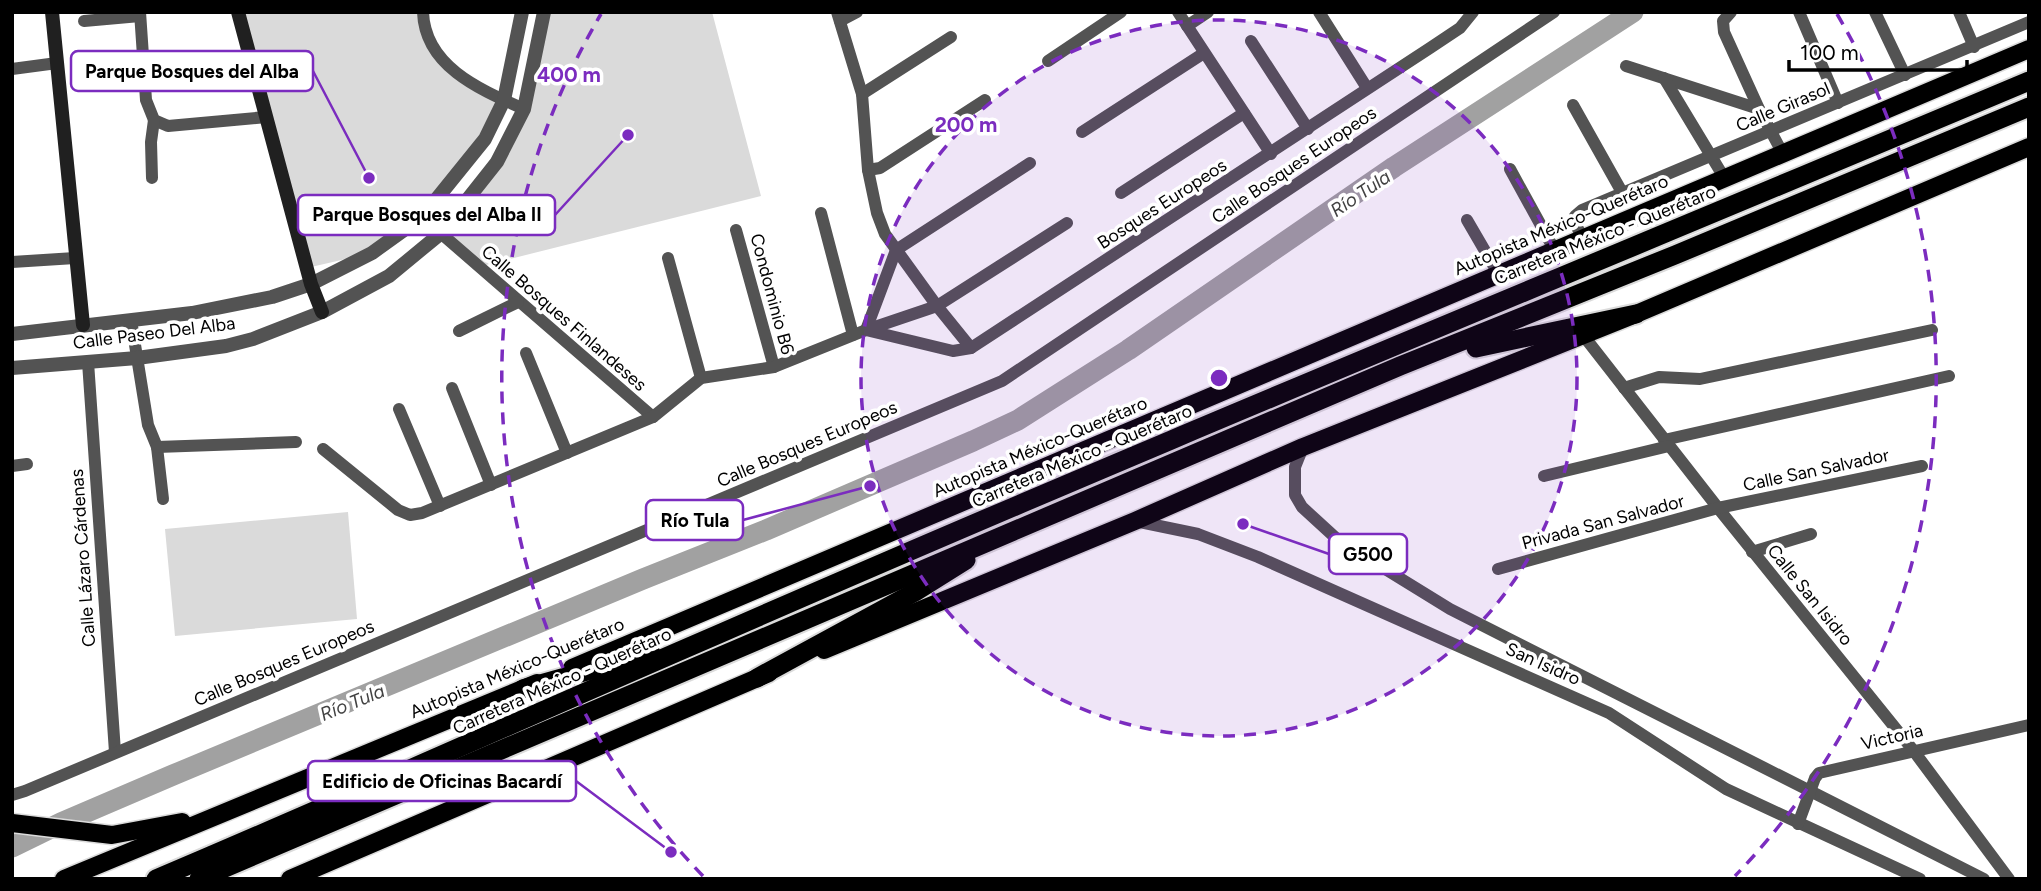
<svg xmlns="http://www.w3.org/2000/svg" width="2041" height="891" viewBox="0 0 2041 891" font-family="Figtree,sans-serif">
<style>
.green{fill:#dadada}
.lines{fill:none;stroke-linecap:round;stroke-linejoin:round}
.river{stroke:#a1a1a1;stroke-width:21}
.primary-casing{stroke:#dbdbdb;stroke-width:21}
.trunk-casing{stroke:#dbdbdb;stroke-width:23}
.minor{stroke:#535353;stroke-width:12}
.tertiary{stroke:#535353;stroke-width:14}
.secondary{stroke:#202020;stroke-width:14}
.primary{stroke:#000;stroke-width:18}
.trunk{stroke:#000;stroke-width:19}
.ring{fill:none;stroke:#7b2cbf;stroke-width:3.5;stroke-dasharray:12 9}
.labels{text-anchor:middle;stroke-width:7;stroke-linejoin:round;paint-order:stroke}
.street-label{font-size:18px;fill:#000;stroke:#fff}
.water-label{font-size:19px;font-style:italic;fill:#424242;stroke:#fff}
.centre{fill:#7b2cbf;stroke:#fff;stroke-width:3.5}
.ring-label{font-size:21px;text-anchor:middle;font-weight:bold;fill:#7b2cbf;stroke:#fff;stroke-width:7;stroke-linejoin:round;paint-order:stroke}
.leader{fill:none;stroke:#7b2cbf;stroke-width:2.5}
.callout-dot{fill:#7b2cbf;stroke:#fff;stroke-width:2.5}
.callout{fill:#fff;stroke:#7b2cbf;stroke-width:2.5}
.callout-label{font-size:19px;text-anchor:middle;font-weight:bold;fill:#000}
</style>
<rect width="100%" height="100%" fill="#fff"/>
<!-- green -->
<g class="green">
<path d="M238,12H423L444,63L504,100L422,217L372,253L311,267Z"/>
<path d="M544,12H712L761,196L478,267L440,234L524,109Z"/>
<path d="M348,512L357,619L175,636L165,529Z"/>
</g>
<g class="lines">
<!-- river -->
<path class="river" d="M12,847L61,823L173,775L643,579L766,530L973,441L1018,420L1128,350L1394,167L1633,12"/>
<!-- primary casing -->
<g class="primary-casing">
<g id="primary">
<path d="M824,650L1135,521L1303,447L1636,314L2029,147"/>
<path d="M572,668L2029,49"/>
<path d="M12,823L112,835L182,822"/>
<path d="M64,879L537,683"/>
<path d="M290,879L769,673"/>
</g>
</g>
<!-- trunk casing -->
<g class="trunk-casing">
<g id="trunk">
<path d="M1476,348L1636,314"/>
<path d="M757,678L915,592L966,560"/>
<path d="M523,689L651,653"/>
<path d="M156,879C345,799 531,715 719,634C1153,444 1592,265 2029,81"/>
<path d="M199,879L1400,366L1675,255L2029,107"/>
</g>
</g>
<!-- minor -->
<g class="minor">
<path d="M140,12L146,100L154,120L168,126L266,117"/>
<path d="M423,12C425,67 481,90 524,109"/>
<path d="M837,12L862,94L868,170L877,213L885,234L937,306L971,348"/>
<path d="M1178,12L1271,154"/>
<path d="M1319,12L1367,88"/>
<path d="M1731,12L1723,21L1724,32L1759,109L1783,154"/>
<path d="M1799,12L1838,103"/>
<path d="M1875,12L1905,75"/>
<path d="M1959,12L1974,47"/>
<path d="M84,21L140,16"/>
<path d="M840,21L857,12"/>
<path d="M1187,26L1208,12"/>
<path d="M1251,41L1308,129"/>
<path d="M1048,61L1121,12"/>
<path d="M1626,66L1759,109"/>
<path d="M12,69L57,63"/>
<path d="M1664,78L1725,179"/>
<path d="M862,94L951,37"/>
<path d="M1573,105L1623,194"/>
<path d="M1082,132L1204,53"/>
<path d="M1030,163L896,250L866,330L953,351L971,348L1430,48L1460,28L1473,12"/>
<path d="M1510,169L1555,251"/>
<path d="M868,170L880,168L985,100"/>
<path d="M152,178L151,142L154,120"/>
<path d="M1121,193L1244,113"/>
<path d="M821,213L853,335"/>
<path d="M422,217L653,417"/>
<path d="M1467,220L1499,275"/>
<path d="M736,230L774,367"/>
<path d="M1583,239L1575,223V216L1582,210L2029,22"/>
<path d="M668,258L701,378"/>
<path d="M12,262L75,258"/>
<path d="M131,320L148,425L157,447L163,499"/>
<path d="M459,331L518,302"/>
<path d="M1583,335L1718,508L1913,750L2009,879"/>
<path d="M526,353L567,453"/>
<path d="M88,362L115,752"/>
<path d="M452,388L491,485"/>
<path d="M1624,388L1659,377L1700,379L1932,330"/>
<path d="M399,409L440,506"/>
<path d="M1664,440L1949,376"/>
<path d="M157,447L296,442"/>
<path d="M1303,447L1295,467V495L1302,507L1338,540L1450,609L1984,879"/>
<path d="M323,449L398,510L410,515L422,513L653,417L701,378L774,367L866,330L937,306L1067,223"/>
<path d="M12,466L27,464"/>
<path d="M1544,476L1669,446"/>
<path d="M1135,521L1198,534L1258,557L1609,713L1726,789L1920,879"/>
<path d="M1752,552L1811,534"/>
<path d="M1498,569L1718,508L1922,466"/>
<path d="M12,795L25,791L1002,381L1554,12"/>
<path d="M1798,824L1815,778L1819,773L2029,725"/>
</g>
<!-- tertiary -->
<g class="tertiary">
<path d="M12,334L192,313L272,297L311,284L372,253L422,217L485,139L504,100L522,12"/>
<path d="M12,368L137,358L226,346L253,339L322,312L389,276L440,234L497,162L524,109L544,12"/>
</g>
<!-- secondary -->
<g class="secondary">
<path d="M52,12L83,325"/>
<path d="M238,12L311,284L322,312"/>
</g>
<!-- primary -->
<use href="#primary" class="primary"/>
<!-- trunk -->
<use href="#trunk" class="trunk"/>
</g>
<!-- distance rings -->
<circle cx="1219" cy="378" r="358" fill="#7b2cbf" fill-opacity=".12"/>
<g class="ring">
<circle cx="1219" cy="378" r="358"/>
<path d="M703 876A717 717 0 0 1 601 14M1837 14A717 717 0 0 1 1735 876"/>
</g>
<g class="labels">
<!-- street labels -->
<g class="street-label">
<text transform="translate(1783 107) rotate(-23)" y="6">Calle Girasol</text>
<text transform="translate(1294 165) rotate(-34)" y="6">Calle Bosques Europeos</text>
<text transform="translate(1162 204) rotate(-33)" y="6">Bosques Europeos</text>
<text transform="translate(1561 225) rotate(-23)" y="6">Autopista México-Querétaro</text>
<text transform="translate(1605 235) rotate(-22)" y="6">Carretera México - Querétaro</text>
<text transform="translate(772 294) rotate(75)" y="6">Condominio B6</text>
<text transform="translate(564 318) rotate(41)" y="6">Calle Bosques Finlandeses</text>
<text transform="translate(154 333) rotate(-7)" y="6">Calle Paseo Del Alba</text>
<text transform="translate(807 444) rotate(-23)" y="6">Calle Bosques Europeos</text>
<text transform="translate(1040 447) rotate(-23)" y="6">Autopista México-Querétaro</text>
<text transform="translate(1082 456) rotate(-23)" y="6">Carretera México - Querétaro</text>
<text transform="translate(1816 470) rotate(-12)" y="6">Calle San Salvador</text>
<text transform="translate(1603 522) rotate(-15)" y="6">Privada San Salvador</text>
<text transform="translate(83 558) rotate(-94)" y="6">Calle Lázaro Cárdenas</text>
<text transform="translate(1810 595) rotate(51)" y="6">Calle San Isidro</text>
<text transform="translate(284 663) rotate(-23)" y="6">Calle Bosques Europeos</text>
<text transform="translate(1543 664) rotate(24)" y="6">San Isidro</text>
<text transform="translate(517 668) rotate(-23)" y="6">Autopista México-Querétaro</text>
<text transform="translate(562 681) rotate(-24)" y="6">Carretera México - Querétaro</text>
<text transform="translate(1892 737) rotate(-13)" y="6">Victoria</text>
</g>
<!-- water labels -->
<g class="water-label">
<text transform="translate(1360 193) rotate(-34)" y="7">Río Tula</text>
<text transform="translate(352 702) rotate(-22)" y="7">Río Tula</text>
</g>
</g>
<circle cx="1219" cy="378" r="10" class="centre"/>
<g class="ring-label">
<text x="569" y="82">400 m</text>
<text x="966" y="132">200 m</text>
</g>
<!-- callouts -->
<path class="leader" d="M369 178L313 71M628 135L555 215M870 486L743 520M1243 524L1329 554M671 852L576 781"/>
<g class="callout-dot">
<circle cx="369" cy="178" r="7"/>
<circle cx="628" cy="135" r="7"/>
<circle cx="870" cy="486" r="7"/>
<circle cx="1243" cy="524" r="7"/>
<circle cx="671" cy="852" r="7"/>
</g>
<g class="callout">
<rect x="71" y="51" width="242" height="40" rx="7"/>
<rect x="298" y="195" width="257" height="40" rx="7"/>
<rect x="646" y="500" width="97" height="40" rx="7"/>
<rect x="1329" y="534" width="78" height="40" rx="7"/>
<rect x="308" y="761" width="268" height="40" rx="7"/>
</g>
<g class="callout-label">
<text x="192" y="78">Parque Bosques del Alba</text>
<text x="427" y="221">Parque Bosques del Alba II</text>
<text x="695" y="527">Río Tula</text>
<text x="1368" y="561">G500</text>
<text x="442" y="788">Edificio de Oficinas Bacardí</text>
</g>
<!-- border -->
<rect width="2041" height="891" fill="none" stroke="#000000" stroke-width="28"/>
<!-- scale -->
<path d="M1789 60v10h178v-10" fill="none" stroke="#000000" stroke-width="3.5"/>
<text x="1800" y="60" font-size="21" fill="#000000" stroke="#ffffff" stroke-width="5" paint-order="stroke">100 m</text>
</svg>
